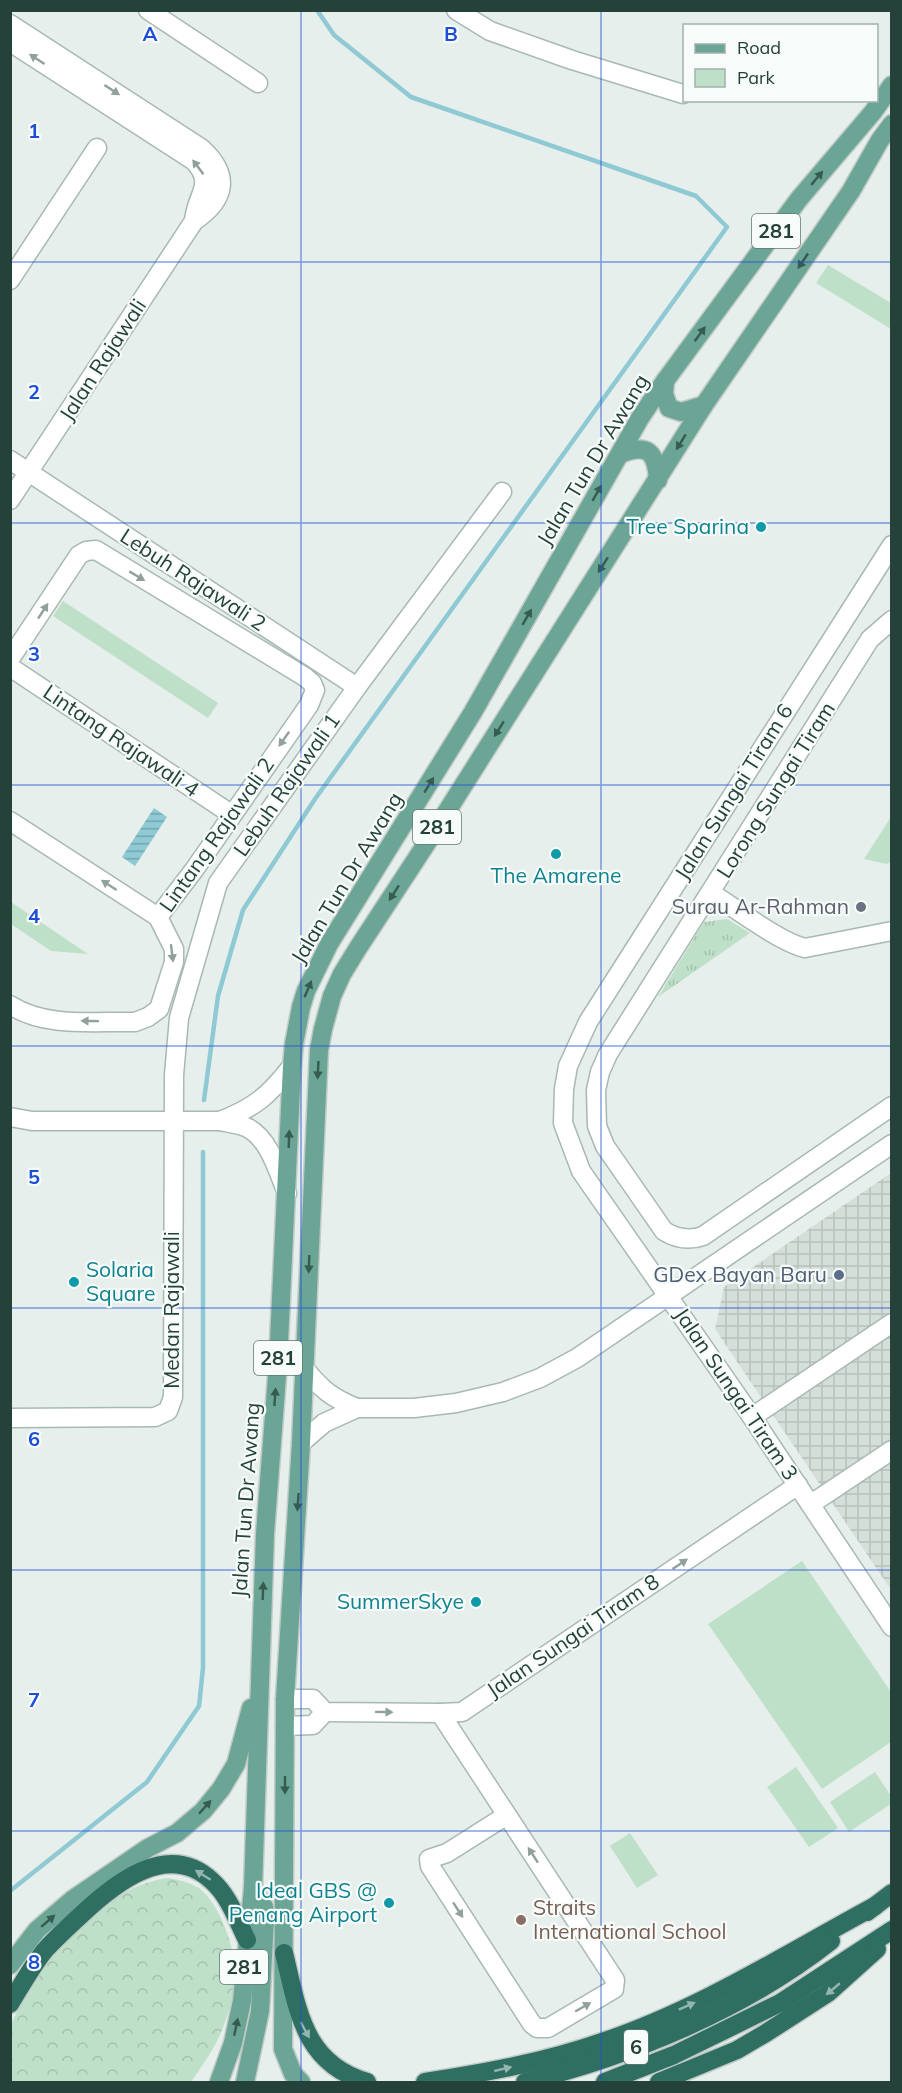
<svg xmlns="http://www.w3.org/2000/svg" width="902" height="2093" viewBox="0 0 902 2093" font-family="Mulish,sans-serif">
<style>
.industrial{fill:url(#industrial-grid)}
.grass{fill:url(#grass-tufts)}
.forest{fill:url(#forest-crowns)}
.park{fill:#bfe0c8}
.water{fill:url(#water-rules)}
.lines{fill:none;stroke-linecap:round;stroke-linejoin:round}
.stream{stroke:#8ec9d4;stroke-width:4.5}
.minor-casing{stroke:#a8b8b2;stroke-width:21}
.major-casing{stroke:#c2cac8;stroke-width:21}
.highway-casing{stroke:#c2cac8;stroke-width:21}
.minor{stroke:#fff;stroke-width:18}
.major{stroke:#6aa596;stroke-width:18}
.highway{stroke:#2f6f62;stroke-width:18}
.oneway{fill:#92a09c}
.oneway2{fill:#365b51}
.oneway3{fill:#93b5ae}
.grid{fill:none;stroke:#1d4ed8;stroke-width:1.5;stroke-opacity:0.55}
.culture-dot{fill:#0f9aa8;stroke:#f7fbf9;stroke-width:2}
.worship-dot{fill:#6b7280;stroke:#f7fbf9;stroke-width:2}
.service-dot{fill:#5c6f8a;stroke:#f7fbf9;stroke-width:2}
.education-dot{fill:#8d6e63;stroke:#f7fbf9;stroke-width:2}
.labels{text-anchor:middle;stroke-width:4.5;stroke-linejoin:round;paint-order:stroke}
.shield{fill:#f7fbf9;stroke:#637a73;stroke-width:1.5}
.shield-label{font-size:20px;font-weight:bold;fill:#24423a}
.street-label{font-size:21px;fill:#24423a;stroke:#f7fbf9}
.culture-label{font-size:21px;fill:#0d838f;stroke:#f7fbf9;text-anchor:end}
.worship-label{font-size:21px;fill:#5b616d;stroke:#f7fbf9;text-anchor:end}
.service-label{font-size:21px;fill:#4e5e75;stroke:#f7fbf9;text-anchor:end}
.education-label{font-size:21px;fill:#785e54;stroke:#f7fbf9;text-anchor:start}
.grid-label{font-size:20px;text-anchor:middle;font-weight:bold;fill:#1d4ed8;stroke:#f7fbf9;stroke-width:4.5;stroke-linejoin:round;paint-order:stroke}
</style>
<defs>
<pattern id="industrial-grid" width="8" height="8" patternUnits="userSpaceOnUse" patternTransform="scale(1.5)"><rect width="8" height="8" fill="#d4dfda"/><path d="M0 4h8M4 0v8" fill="none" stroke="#b6c1bc"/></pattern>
<pattern id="grass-tufts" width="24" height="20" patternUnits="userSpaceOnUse" patternTransform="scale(1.5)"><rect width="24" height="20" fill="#bfe0c8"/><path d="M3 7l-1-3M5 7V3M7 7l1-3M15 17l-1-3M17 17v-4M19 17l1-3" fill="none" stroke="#a4c1ad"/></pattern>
<pattern id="forest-crowns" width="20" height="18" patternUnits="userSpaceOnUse" patternTransform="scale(1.5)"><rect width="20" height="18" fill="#bfe0c8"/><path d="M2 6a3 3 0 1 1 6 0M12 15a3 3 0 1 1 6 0" fill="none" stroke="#a4c1ad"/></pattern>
<pattern id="water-rules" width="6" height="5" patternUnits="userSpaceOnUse" patternTransform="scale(1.5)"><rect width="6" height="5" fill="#8ec9d4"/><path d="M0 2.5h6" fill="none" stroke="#74a5ad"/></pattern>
</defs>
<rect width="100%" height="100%" fill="#e6efeb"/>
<!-- industrial -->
<path class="industrial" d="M891,1173V1590L715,1329L724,1287Z"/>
<!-- grass -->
<path class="grass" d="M727,919L750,933L658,997L704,922Z"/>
<!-- forest -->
<path class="forest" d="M168,1878C179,1880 189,1882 199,1888C219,1903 235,1947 235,1972C235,1988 231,2007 225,2022C218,2044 204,2063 191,2082H11C11,2065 8,2045 11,2027C12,2019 19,2010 22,2002C49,1951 108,1885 168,1878Z"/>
<!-- park -->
<g class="park">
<path d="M828,265L891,303V329L816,283Z"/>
<path d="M63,601L218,703L208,718L53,616Z"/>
<path d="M891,817V861L887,864L864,859Z"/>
<path d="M11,902L88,954L51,951L11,924Z"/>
<path d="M802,1561L891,1692V1742L822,1789L708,1624Z"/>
<path d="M796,1767L838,1828L809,1847L767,1787Z"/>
<path d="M875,1772L891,1796V1804L849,1832L830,1802Z"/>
<path d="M630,1833L658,1875L637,1888L610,1846Z"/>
</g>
<!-- water -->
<path class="water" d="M154,808L167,817L135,866L122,857Z"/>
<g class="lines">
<!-- stream -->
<g class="stream">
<path d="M204,1100L218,996L243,910L315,799L727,227L696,196L411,97L334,35L317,10"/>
<path d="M10,1891L147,1782L199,1706L203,1668V1152"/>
</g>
<!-- minor casing -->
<g class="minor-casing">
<g id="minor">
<path d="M148,10L258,83"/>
<path d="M456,10L490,31L572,60L683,94"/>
<path d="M10,24L201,148C230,174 227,199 194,221L10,500"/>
<path d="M10,42L194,161C216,185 196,194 194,221"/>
<path d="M10,280L97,148"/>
<path d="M10,460L357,687"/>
<path d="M892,545L588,1022L568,1066L564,1089L563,1123L581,1171L752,1417L892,1627"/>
<path d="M892,620L870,639L608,1054L600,1072L596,1090L597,1126L605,1146L664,1231C677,1239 689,1241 703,1236L892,1106"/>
<path d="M10,659L79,555L86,551L96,550L305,677L312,683L315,690L309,705L194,870L158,917L174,949V962L159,1009L148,1017L135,1022C94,1021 46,1028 10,1005"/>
<path d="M10,667L231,814"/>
<path d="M10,821L158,917"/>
<path d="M711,893C735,908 780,942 805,948L892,931"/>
<path d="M10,1117L32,1121H220C229,1123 240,1124 248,1128C270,1140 278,1172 287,1193"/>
<path d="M220,1121C256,1107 269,1095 292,1066"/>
<path d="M305,1369C322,1390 332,1398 357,1408"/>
<path d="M752,1417L892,1323"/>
<path d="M10,1418L155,1417L168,1411L173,1397L174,1075L179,1018L218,883L357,687L502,492"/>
<path d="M301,1443L324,1423L357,1408H414L456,1403L503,1392L540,1378L577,1358L892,1144"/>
<path d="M811,1504L892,1450"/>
<path d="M285,1699H313L325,1712L440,1713L462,1712L798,1485"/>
<path d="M440,1713L615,1980L614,1989L548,2028H537L532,2024L430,1866L429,1859L447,1853L507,1815"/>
<path d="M285,1726L313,1725L325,1712"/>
</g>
</g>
<!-- major casing -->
<g class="major-casing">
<g id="major">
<path d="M665,381L664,394L669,408L681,412L704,405"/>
<path d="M620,454C648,443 656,452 658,480"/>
<path d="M10,1965L37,1930L72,1900L148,1848L177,1833L203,1811L221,1789L236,1764L251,1708"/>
<path d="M219,2082L233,2043L242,2001L253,1888L265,1534L278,1363L292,1066L294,1044L301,1007L306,991L329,944L473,712L640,418L665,381L799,199L873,112L892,85"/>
<path d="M245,2082L260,2011L265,1919L264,1907L253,1888"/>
<path d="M301,2082L293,2074L283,2049L285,1699L301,1443L319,1050L323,1029L332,996L342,974L358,948L432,835L704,405L851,191L880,140L892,124"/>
</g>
</g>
<!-- highway casing -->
<g class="highway-casing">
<g id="highway">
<path d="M867,1912L892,1893"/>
<path d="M284,1953C298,2010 303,2063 367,2082"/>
<path d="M10,2004C21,1986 32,1966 45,1950C56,1938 69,1926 81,1915C115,1883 168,1840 212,1881C229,1896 237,1920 247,1940"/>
<path d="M425,2082C484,2073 545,2062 602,2042C698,2010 786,1954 875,1906"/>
<path d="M525,2082C631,2056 745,2009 831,1941"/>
<path d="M605,2082L674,2055L780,2003L892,1930"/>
<path d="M659,2082L737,2050L766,2033L828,1993L877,1949"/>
</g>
</g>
<!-- minor -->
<use href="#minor" class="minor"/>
<!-- major -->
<use href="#major" class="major"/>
<!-- highway -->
<use href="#highway" class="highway"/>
</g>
<!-- one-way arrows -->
<defs><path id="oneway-solid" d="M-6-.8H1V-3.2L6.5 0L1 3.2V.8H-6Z" transform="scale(1.5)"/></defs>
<g class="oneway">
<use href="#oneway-solid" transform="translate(37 59) rotate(-147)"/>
<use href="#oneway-solid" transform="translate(112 90) rotate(33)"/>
<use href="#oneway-solid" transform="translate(198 167) rotate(-127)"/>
<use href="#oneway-solid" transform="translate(137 576) rotate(31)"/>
<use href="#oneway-solid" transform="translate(43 611) rotate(-57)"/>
<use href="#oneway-solid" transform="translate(284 739) rotate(125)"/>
<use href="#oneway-solid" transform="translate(109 885) rotate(-147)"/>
<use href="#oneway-solid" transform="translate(172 953) rotate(83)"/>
<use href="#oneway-solid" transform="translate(90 1021) rotate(-179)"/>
<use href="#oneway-solid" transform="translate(680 1564) rotate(-34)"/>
<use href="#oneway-solid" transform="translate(384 1712) rotate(1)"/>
<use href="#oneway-solid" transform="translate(533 1855) rotate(-123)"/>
<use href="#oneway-solid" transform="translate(458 1910) rotate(57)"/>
<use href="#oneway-solid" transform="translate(583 2007) rotate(-30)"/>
</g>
<g class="oneway2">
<use href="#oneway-solid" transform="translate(817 178) rotate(-50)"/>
<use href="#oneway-solid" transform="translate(803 261) rotate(124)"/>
<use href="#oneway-solid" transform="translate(700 334) rotate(-54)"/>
<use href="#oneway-solid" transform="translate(681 442) rotate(122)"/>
<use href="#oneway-solid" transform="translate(597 493) rotate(-60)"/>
<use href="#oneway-solid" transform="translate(603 565) rotate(123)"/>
<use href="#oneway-solid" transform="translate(527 617) rotate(-60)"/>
<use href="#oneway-solid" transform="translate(499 729) rotate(122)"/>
<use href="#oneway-solid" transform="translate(429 785) rotate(-59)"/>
<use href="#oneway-solid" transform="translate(394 893) rotate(123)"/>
<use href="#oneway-solid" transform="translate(308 989) rotate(-67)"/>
<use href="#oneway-solid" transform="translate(318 1070) rotate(93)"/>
<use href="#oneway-solid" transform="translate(289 1139) rotate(-88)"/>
<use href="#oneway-solid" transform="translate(309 1264) rotate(92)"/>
<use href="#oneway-solid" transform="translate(275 1397) rotate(-86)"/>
<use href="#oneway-solid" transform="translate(298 1502) rotate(94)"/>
<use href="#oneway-solid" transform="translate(263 1591) rotate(-88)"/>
<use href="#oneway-solid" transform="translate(285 1785) rotate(90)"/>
<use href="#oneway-solid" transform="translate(205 1807) rotate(-48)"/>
<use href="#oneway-solid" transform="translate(48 1921) rotate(-41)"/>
<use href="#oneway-solid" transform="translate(236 2027) rotate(-78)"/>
</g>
<g class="oneway3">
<use href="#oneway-solid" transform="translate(203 1875) rotate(-148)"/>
<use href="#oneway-solid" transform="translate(833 1989) rotate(140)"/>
<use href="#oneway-solid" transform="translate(687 2006) rotate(-24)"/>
<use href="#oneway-solid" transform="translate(305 2030) rotate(61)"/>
<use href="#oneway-solid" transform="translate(503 2069) rotate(-13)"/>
</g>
<!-- grid -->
<path class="grid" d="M301,10V2082M601,10V2082M10,262H892M10,523H892M10,785H892M10,1046H892M10,1308H892M10,1570H892M10,1831H892"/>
<!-- markers -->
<g class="culture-dot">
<circle cx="761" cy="527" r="6"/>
<circle cx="556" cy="854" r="6"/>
<circle cx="74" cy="1282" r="6"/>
<circle cx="476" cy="1602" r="6"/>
<circle cx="389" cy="1903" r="6"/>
</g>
<circle class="worship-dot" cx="861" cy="907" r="6"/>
<circle class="service-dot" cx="839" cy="1275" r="6"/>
<circle class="education-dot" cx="521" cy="1920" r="6"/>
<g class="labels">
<!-- shield labels -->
<g class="shield">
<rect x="752" y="214" width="48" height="34" rx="4.5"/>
<rect x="413" y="810" width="48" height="34" rx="4.5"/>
<rect x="254" y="1341" width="48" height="34" rx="4.5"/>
<rect x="220" y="1950" width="48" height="34" rx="4.5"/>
<rect x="624" y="2030" width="24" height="34" rx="4.5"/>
</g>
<g class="shield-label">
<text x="776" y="238">281</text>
<text x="437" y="834">281</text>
<text x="278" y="1365">281</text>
<text x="244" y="1974">281</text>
<text x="636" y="2054">6</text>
</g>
<!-- street labels -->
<g class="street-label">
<text transform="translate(103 360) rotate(-57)" y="7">Jalan Rajawali</text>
<text transform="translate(593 460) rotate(-59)" y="7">Jalan Tun Dr Awang</text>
<text transform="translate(193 580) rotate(33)" y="7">Lebuh Rajawali 2</text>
<text transform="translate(121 741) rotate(34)" y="7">Lintang Rajawali 4</text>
<text transform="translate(287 785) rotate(-55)" y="7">Lebuh Rajawali 1</text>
<text transform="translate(776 790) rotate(-58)" y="7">Lorong Sungai Tiram</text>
<text transform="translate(734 792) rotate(-58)" y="7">Jalan Sungai Tiram 6</text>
<text transform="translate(217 835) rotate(-55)" y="7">Lintang Rajawali 2</text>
<text transform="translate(347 878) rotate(-59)" y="7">Jalan Tun Dr Awang</text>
<text transform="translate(172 1310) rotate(-90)" y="7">Medan Rajawali</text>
<text transform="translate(736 1394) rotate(56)" y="7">Jalan Sungai Tiram 3</text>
<text transform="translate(246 1500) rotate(-86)" y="7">Jalan Tun Dr Awang</text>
<text transform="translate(573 1636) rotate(-34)" y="7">Jalan Sungai Tiram 8</text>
</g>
<!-- culture labels -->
<g class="culture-label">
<text x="749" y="534">Tree Sparina</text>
<text x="556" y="883" text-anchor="middle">The Amarene</text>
<text x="86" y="1277" text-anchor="start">Solaria<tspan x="86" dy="24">Square</tspan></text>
<text x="464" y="1609">SummerSkye</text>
<text x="377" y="1898">Ideal GBS @<tspan x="377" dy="24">Penang Airport</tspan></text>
</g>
<!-- worship labels -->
<g class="worship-label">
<text x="849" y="914">Surau Ar-Rahman</text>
</g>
<!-- service labels -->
<g class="service-label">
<text x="827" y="1282">GDex Bayan Baru</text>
</g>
<!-- education labels -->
<g class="education-label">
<text x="533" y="1915">Straits<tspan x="533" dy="24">International School</tspan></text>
</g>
</g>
<g class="grid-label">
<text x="150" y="41">A</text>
<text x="451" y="41">B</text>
<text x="34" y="138">1</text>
<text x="34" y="399">2</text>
<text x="34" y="661">3</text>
<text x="34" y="923">4</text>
<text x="34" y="1184">5</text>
<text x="34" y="1446">6</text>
<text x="34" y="1707">7</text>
<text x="34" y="1969">8</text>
</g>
<!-- border -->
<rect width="902" height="2093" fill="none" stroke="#24423a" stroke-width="24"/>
<!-- legend -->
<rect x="683" y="24" width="195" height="78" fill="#f7fbf9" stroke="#a3b1ad" stroke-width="1.5"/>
<rect x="695" y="44" width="30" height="9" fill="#6aa596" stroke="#a3b1ad" stroke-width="1.5"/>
<text x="737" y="54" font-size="18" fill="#24423a">Road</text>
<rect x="695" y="69" width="30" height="18" fill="#bfe0c8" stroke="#a3b1ad" stroke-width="1.5"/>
<text x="737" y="84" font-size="18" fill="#24423a">Park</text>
</svg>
